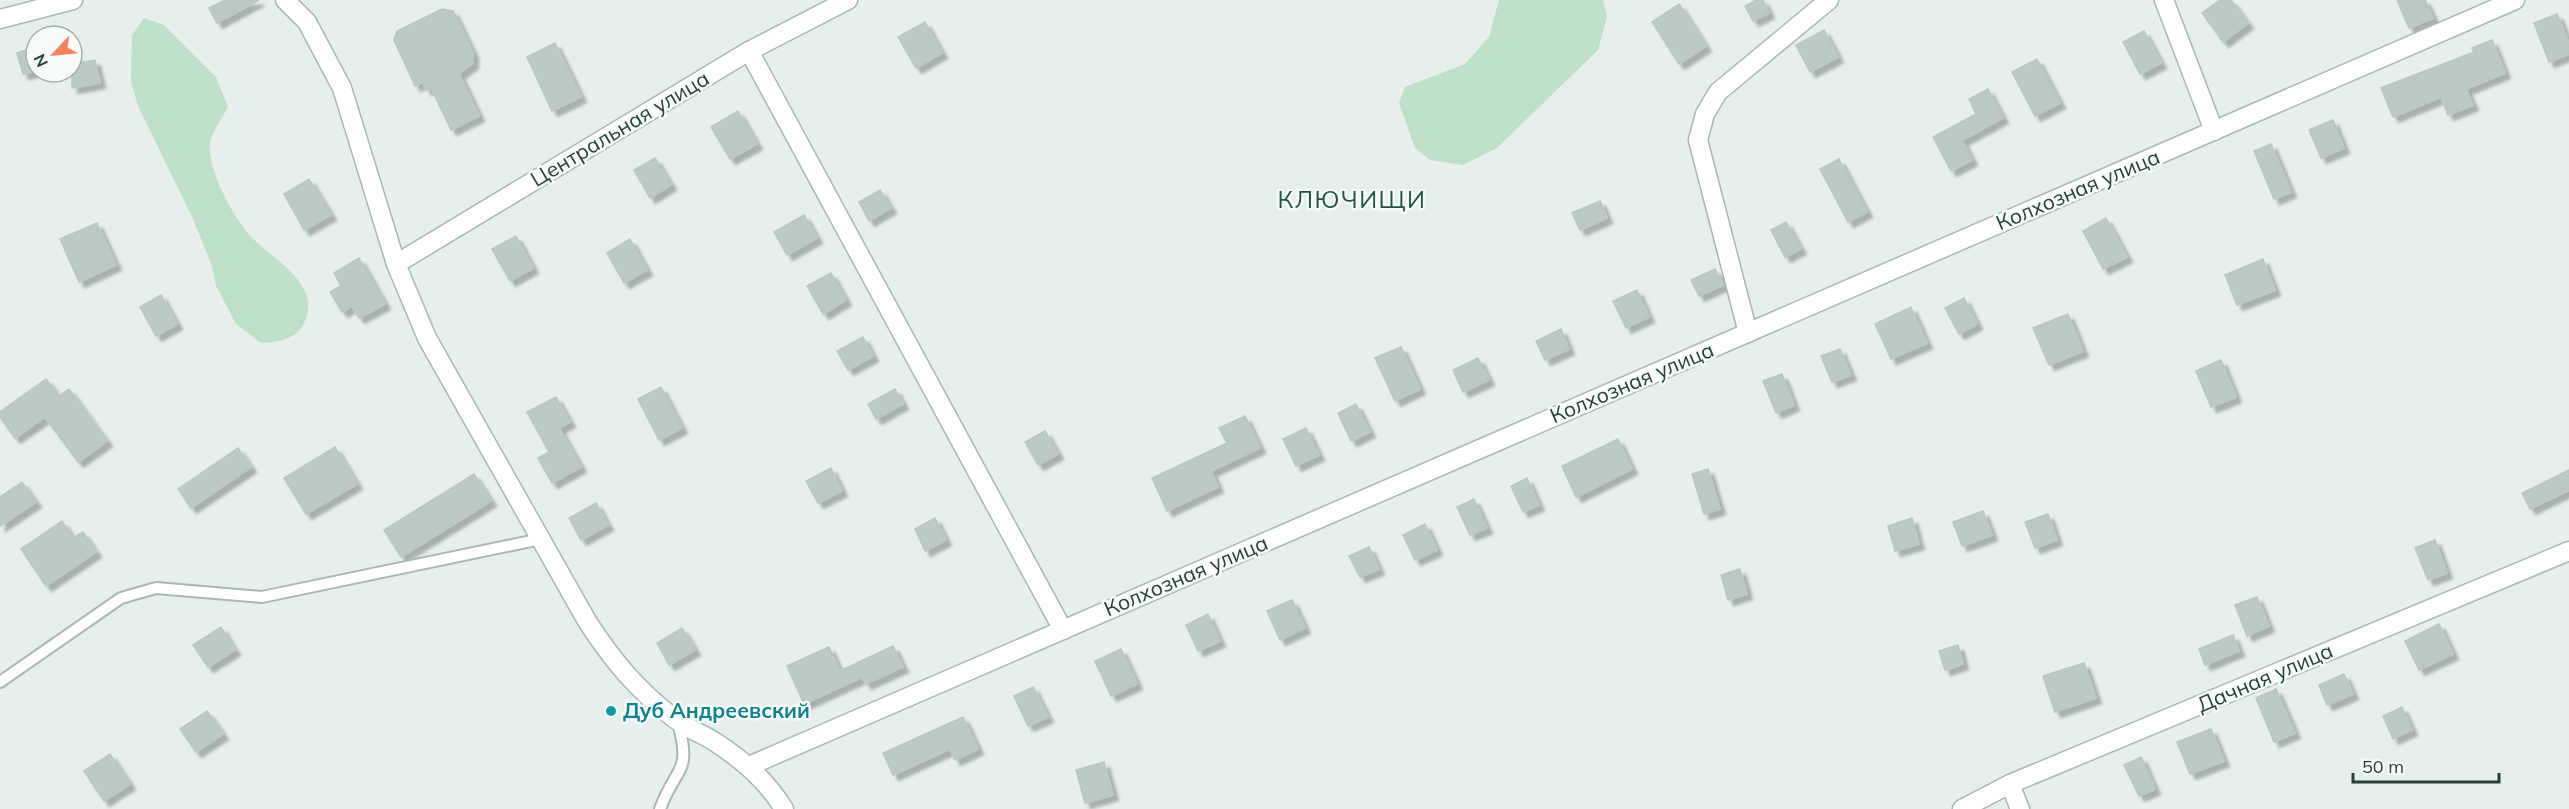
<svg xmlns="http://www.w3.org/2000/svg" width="2569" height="809" viewBox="0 0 2569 809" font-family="Mulish,sans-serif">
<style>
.green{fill:#bfe0c8}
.building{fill:#bbcac4;stroke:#b8c9c2;stroke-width:1.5;filter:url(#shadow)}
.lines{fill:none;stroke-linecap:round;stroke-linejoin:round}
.lane-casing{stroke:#a8b8b2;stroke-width:14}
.street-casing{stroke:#a8b8b2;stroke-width:21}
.secondary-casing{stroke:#a4bbb3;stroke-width:21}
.lane{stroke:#fff;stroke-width:10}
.street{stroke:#fff;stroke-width:18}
.secondary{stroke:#fff;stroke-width:18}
.culture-dot{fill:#0f9aa8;stroke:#f7fbf9;stroke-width:2}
.labels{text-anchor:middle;stroke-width:5;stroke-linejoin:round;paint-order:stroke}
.street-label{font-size:21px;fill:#24423a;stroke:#f7fbf9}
.culture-label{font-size:21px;font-weight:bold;fill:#0d838f;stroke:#f7fbf9;text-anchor:start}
.quarter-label{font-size:24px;letter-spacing:1.5px;fill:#1f5548;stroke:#f7fbf9}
</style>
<defs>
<filter id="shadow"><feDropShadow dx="5.5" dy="5.5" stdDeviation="1.5" flood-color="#0004"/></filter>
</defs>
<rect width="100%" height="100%" fill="#e6efeb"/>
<!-- green -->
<g class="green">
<path d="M1499,0H1603L1607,17L1598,50L1497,148L1463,165L1430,160L1415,148L1399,103L1405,87L1465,64L1489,37Z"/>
<path d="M144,18L164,25L216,77L228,107C223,117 211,133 210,143C207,168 231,212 246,231C267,258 324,281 304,323C296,340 278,342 261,343L236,324L216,286L212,266L193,219L138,106L131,82L132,35Z"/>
</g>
<!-- building -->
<g class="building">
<path d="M225,0H259L217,23L209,8Z"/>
<path d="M1756,0H1763L1769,13L1753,21L1745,6Z"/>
<path d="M2220,0H2231L2248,23L2223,42L2202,13Z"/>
<path d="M2397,0H2425L2433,18L2409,28Z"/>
<path d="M1679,4L1706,46L1679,64L1652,22Z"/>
<path d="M442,9L453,11L473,53V63L459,74L479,116L451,130L431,88L426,90L423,82L415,86L394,40L397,31Z"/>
<path d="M2557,14L2569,44V54L2549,62L2534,23Z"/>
<path d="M925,22L942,53L916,68L898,37Z"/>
<path d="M1824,30L1838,57L1810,72L1796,45Z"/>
<path d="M2144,31L2161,63L2140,74L2123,42Z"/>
<path d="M2492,40L2505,73L2466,89L2473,105L2448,115L2441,97L2393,117L2381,88L2474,52L2472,48Z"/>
<path d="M555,43L581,97L552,111L527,57Z"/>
<path d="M36,47V71L23,74L17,53Z"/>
<path d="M2037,59L2060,103L2035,116L2012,72Z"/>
<path d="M95,60L100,83L72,88V64Z"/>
<path d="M1988,89L2003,118L1962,140L1972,160L1951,171L1933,137L1976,114L1969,99Z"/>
<path d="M738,111L757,144L730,159L711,127Z"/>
<path d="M2333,120L2344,148L2321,158L2309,130Z"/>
<path d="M2271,144L2291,192L2274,199L2254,151Z"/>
<path d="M655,158L671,185L650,198L634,170Z"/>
<path d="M1839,159L1867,212L1848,222L1820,169Z"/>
<path d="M309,179L331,215L304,230L284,194Z"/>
<path d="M880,190L891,208L869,221L859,202Z"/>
<path d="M1600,201L1607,218L1580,230L1572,213Z"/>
<path d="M804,215L817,238L787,255L774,232Z"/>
<path d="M2106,218L2127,257L2103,269L2083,231Z"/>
<path d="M1786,222L1801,249L1785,257L1771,230Z"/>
<path d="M97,223L116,265L79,282L60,239Z"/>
<path d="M516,236L533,268L510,281L492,249Z"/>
<path d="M630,239L647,270L624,283L607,253Z"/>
<path d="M359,258L385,304L359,318L352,306L342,312L330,292L341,286L334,273Z"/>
<path d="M2263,259L2275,290L2237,305L2225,275Z"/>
<path d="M1715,269L1723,285L1699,296L1691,280Z"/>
<path d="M831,273L846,300L823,314L807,286Z"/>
<path d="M1637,290L1649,317L1626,328L1613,301Z"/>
<path d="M161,295L177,324L156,336L140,307Z"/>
<path d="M1964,298L1977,324L1959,334L1945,308Z"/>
<path d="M1911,307L1927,343L1891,359L1875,324Z"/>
<path d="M2068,314L2083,351L2049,365L2033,328Z"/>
<path d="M1561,329L1569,349L1545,360L1536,341Z"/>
<path d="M863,337L873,356L848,370L837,351Z"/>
<path d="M1401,347L1420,389L1395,401L1375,358Z"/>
<path d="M1840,349L1851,375L1832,382L1821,356Z"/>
<path d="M1478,358L1489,380L1463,392L1453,370Z"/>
<path d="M2221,360L2236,397L2211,407L2196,371Z"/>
<path d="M1782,374L1794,405L1776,413L1763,381Z"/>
<path d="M46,379L59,396L69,389L107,441L78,462L45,417L15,438L0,417V412Z"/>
<path d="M661,387L682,428L659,440L638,399Z"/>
<path d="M895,389L903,404L876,419L868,404Z"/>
<path d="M556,397L570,422L559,428L581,467L552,483L538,458L549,452L527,412Z"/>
<path d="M1356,404L1370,432L1351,441L1338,413Z"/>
<path d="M1245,416L1260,448L1211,471L1218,487L1167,511L1152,478L1227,443L1219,428Z"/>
<path d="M1306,428L1319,455L1296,466L1283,439Z"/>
<path d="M1045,431L1058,454L1038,465L1025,442Z"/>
<path d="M1618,439L1632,469L1576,497L1562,466Z"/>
<path d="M335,447L357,484L306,514L284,478Z"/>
<path d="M238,448L251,467L191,508L178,489Z"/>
<path d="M831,468L842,491L818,503L806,481Z"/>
<path d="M1708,469L1720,509L1704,514L1692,474Z"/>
<path d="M2569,470V490L2530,509L2522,493Z"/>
<path d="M474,474L491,501L401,557L384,530Z"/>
<path d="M1527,478L1539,505L1523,512L1511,486Z"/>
<path d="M22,482L36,502L0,526V497Z"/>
<path d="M1474,499L1487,528L1470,535L1457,507Z"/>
<path d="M596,503L608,525L581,540L569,518Z"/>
<path d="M1983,511L1992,535L1962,546L1953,522Z"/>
<path d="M2048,514L2057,540L2035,548L2025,522Z"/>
<path d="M935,518L946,540L925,551L915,529Z"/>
<path d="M1912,518L1919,544L1895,551L1888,526Z"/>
<path d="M62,521L73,538L83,532L96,552L46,586L21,549Z"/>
<path d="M1425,524L1437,550L1415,560L1403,535Z"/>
<path d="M2435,540L2447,573L2428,580L2415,548Z"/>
<path d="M1369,547L1379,569L1360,577L1349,556Z"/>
<path d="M1740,569L1747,594L1728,600L1721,575Z"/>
<path d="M2257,597L2269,626L2247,636L2235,605Z"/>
<path d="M1292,600L1305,628L1280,640L1267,611Z"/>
<path d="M1208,614L1220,641L1198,651L1186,625Z"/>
<path d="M2439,624L2453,654L2419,670L2405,641Z"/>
<path d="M221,627L235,650L208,667L193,645Z"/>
<path d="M682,628L695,650L669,665L657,643Z"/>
<path d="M2233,635L2239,651L2205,665L2199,649Z"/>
<path d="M1958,645L1963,664L1945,670L1939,651Z"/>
<path d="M893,646L903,667L866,684L862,677L804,704L787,666L829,647L840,671Z"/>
<path d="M1121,649L1137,684L1111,696L1095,661Z"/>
<path d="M2084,663L2096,698L2055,712L2043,676Z"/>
<path d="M2344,674L2353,694L2327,705L2319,685Z"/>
<path d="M1033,687L1048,717L1028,726L1014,696Z"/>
<path d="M2276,689L2295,733L2274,742L2256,698Z"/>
<path d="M2402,707L2412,730L2393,739L2383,716Z"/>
<path d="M207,711L223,734L196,752L180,729Z"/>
<path d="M963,717L978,749L955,760L950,749L893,775L883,753Z"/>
<path d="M2211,729L2224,761L2190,774L2177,742Z"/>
<path d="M110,754L130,784L104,801L84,771Z"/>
<path d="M2141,757L2155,789L2139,796L2124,765Z"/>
<path d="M1104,762L1113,795L1085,803L1076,770Z"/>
</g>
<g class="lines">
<!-- lane casing -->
<g class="lane-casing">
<g id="lane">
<path d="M0,682L121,598L156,588L262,597L541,539"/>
<path d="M660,809C676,765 692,775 678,722"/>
</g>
</g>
<!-- street casing -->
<g class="street-casing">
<g id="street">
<path d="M285,0L307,22L342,88L396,264L427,338L587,621C612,660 638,691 675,719C688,729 703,734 715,742C743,760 767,781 784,809"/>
<path d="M2164,0L2214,131"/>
<path d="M749,51L1063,630"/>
<path d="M396,264L749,51L848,0"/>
<path d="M1748,333L1698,140L1705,114L1718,92L1829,0"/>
<path d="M749,766L2515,0"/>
<path d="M2010,784L2020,809"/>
<path d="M1962,809L2010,784L2569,551"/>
</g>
</g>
<!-- secondary casing -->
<g class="secondary-casing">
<path id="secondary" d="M0,19L73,0"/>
</g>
<!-- lane -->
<use href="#lane" class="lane"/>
<!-- street -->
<use href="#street" class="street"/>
<!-- secondary -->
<use href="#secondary" class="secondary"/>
</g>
<!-- markers -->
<circle class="culture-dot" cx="611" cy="711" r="6"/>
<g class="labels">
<!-- street labels -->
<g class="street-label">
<text transform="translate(620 129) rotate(-31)" y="7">Центральная улица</text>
<text transform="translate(2078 190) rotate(-23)" y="7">Колхозная улица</text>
<text transform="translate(1632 383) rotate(-23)" y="7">Колхозная улица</text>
<text transform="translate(1186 576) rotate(-23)" y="7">Колхозная улица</text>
<text transform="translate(2265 678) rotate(-23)" y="7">Дачная улица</text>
</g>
<!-- culture labels -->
<g class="culture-label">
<text x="623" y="718">Дуб Андреевский</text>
</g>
<!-- quarter labels -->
<g class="quarter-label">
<text x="1352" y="208">КЛЮЧИЩИ</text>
</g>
</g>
<!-- north arrow -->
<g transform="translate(54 54) rotate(244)"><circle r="28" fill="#f7fbf9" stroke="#a3b1ad" stroke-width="1.5"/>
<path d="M0-4.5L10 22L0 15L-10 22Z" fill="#f4845f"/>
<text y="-9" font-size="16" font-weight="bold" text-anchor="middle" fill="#24423a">N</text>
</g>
<!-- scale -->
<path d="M2353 773v9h146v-9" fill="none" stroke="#24423a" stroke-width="3"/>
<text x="2362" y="773" font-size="18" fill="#24423a" stroke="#f7fbf9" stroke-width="4.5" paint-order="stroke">50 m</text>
</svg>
